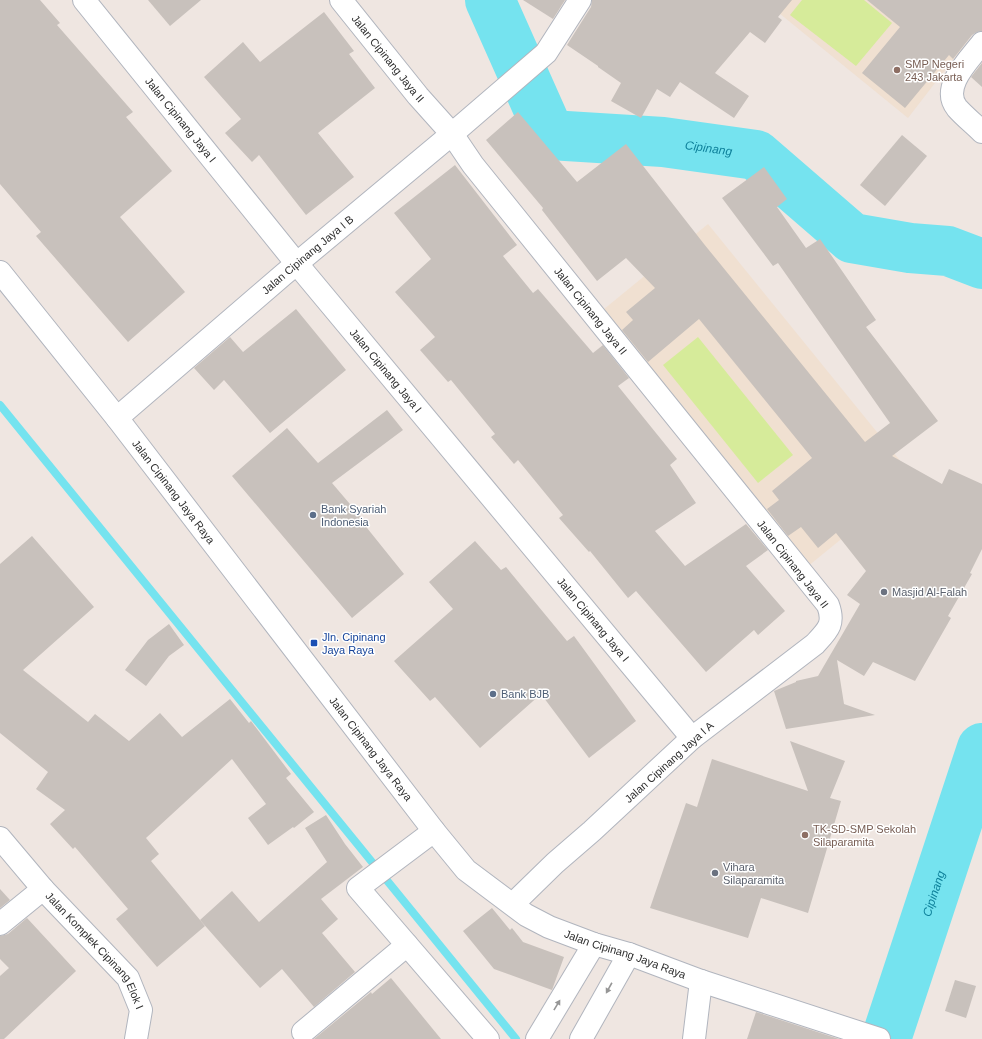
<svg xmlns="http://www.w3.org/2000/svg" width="982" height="1039" viewBox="0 0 982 1039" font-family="Arial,sans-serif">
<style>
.education{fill:#f0e0d1}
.pitch{fill:#d6eb9a}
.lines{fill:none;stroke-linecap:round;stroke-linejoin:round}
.stream{stroke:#75e3ef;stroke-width:8}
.river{stroke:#75e3ef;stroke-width:50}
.building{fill:#c8c1bc}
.minor-casing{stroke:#b1b5be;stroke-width:24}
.tertiary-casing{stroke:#b1b5be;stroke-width:24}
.secondary-casing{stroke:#b1b5be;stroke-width:24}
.minor{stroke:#fff;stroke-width:22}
.tertiary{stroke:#fff;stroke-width:22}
.secondary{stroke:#fff;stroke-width:22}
.oneway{fill:#969696}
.education-dot{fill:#8d6e63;stroke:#fff;stroke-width:1.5}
.service-dot{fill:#5c6f8a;stroke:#fff;stroke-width:1.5}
.worship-dot{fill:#6b7280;stroke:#fff;stroke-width:1.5}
.transit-dot{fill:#1a4fb4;stroke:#fff;stroke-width:1.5}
.labels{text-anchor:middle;stroke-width:3;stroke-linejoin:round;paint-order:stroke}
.street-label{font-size:11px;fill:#2e2e2e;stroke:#fff}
.education-label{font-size:11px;fill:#785e54;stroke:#fff;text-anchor:start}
.service-label{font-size:11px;fill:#4e5e75;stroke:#fff;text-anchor:start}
.worship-label{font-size:11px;fill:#5b616d;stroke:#fff;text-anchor:start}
.transit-label{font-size:11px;fill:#164399;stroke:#fff;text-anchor:start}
.water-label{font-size:12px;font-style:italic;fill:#0e809a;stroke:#fff}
</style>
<rect width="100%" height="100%" fill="#efe6e1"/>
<!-- education -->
<g class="education">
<path d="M763,0H982V22L908,118Z"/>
<path d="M708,224L915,479L807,567L598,314Z"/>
</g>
<!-- pitch -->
<g class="pitch">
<path d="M802,0H864L892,23L856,66L790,15Z"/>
<path d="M698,337L793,455L758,483L663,365Z"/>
</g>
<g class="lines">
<!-- stream -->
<path class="stream" d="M0,405L516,1039"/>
<!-- river -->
<g class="river">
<path id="s1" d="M490,0L550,135L663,142L756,155L852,238L910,248L948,251L982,264"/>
<path id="s2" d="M886,1039L982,748"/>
</g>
</g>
<!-- building -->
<g class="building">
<path d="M0,0H40L60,23L57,25L133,112L126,117L172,171L120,217L185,292L128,342L36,236L41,232L0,184Z"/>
<path d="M148,0H201L170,26Z"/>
<path d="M523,0H565L553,19Z"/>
<path d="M592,0H792L778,17L782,20L765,43L750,32L715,73L749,96L734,118L680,82L670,97L657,89L641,118L611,101L621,83L598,67V66L567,45L591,7Z"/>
<path d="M867,0H982V31L977,32L972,35L953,59L949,55L905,108L862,73L900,27Z"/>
<path d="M324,12L354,51L349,54L375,88L318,133L354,177L306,215L259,155L252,162L225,133L241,119L204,77L243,42L260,62Z"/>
<path d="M982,63V87L971,77Z"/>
<path d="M518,112L577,182L626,144L704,244L865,442L890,423L778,263L773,266L722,198L764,167L787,199L777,207L806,248L820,239L876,320L866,327L938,421L892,456L942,484L949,469L982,484V549L970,573L972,574L948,616L951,618L915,681L873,662L864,676L837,660L844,704L875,715L786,729L774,691L796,682V681L818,676L860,604L847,595L866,571L836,533L818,548L801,527L788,536L767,509L779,500L772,491L812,458L699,319L648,362L622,330L633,320L626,312L655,288L626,258L597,281L542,210L543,208L486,140Z"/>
<path d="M902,135L927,156L885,206L860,185Z"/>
<path d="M455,165L517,245L503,256L533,293L538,289L593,353L603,345L629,378L618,386L677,459L670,465L696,503L655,531L685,566L746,524L768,550L746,566L785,611L758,635L754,630L706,672L636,591L628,598L590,551L589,552L559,518L563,515L518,460L514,464L491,437L495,434L451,380L448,382L420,350L435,337L395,292L431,259L394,213Z"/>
<path d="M296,309L346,370L270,433L224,380L214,390L194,368L230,337L243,352Z"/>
<path d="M387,410L403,430L332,483L361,517L359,518L404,574L352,618L232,476L287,428L318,463Z"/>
<path d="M32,536L94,607L23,670L88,722L95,714L129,741L160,713L182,737L230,699L249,723L251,721L291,774L286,778L314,812L294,828L293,827L268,845L248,818L266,804L232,759L146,838L159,854L151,861L205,926L157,967L116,919L128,909L75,847L73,849L50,824L65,810L36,789L48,772L0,733V564Z"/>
<path d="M475,541L501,570L506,567L567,641L574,636L636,721L589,758L541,694L480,748L435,697L430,701L394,661L453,609L429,582Z"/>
<path d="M169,624L184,645L169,656L146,686L125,670L148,640Z"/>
<path d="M790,741L845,761L830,798L841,801L808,913L761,898L748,938L650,908L686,803L697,807L712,759L808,791Z"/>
<path d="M326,815L345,844L363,867L321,899L338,919L322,933L355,972L314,1007L282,969L260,988L200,920L232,891L259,922L327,862L305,828Z"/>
<path d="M0,889L10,900L0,908Z"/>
<path d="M492,908L510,930L512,928L523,942L564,957L552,990L494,969L463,931Z"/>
<path d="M27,918L76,971L4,1039H0V976L9,968L0,959V936L8,934Z"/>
<path d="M391,978L441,1039H314L371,992L372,994Z"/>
<path d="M955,980L976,986L966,1018L945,1011Z"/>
<path d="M756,1012L839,1039H747Z"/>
</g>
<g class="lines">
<!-- minor casing -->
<g class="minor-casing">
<g id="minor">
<path id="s3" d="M84,0L297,264L692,738"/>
<path id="s4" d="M341,0L418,96L452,134L473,165L828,605C835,624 828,630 815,644L692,738L592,831L555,863L513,904"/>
<path d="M982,43C970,59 940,87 957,108C964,116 974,124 982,132"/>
<path id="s5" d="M117,418L283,275L452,134L546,53L580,0"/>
<path d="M434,831L358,888L488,1039"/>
<path id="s6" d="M0,838L43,889L128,978L141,1010L136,1039"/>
<path d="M0,924L43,889"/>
<path d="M303,1032L407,945"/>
<path d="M537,1039L594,944"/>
<path d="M581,1039L629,954"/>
</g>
</g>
<!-- tertiary casing -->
<g class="tertiary-casing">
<path id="tertiary" d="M694,1039L701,981"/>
</g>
<!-- secondary casing -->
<g class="secondary-casing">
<g id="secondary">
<path id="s7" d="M0,272L117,418L434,831L466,870L526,915L549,927L594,944L629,954L701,981L879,1039"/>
</g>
</g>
<!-- minor -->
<use href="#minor" class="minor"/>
<!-- tertiary -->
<use href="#tertiary" class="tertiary"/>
<!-- secondary -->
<use href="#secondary" class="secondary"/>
</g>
<!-- one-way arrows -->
<defs><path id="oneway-solid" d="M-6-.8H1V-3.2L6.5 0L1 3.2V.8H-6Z"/></defs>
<g class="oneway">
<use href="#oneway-solid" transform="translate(609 988) rotate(119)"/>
<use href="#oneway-solid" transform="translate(557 1005) rotate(-59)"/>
</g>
<!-- markers -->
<g class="education-dot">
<circle cx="897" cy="70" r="4"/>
<circle cx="805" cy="835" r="4"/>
</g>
<g class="service-dot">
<circle cx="313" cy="515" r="4"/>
<circle cx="493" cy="694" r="4"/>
</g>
<g class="worship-dot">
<circle cx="884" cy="592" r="4"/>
<circle cx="715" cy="873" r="4"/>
</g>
<rect class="transit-dot" x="310" y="639" width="8" height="8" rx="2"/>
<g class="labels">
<!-- street labels -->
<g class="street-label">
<text dy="4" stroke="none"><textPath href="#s4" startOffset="75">Jalan Cipinang Jaya II</textPath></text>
<text dy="4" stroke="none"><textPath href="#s3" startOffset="154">Jalan Cipinang Jaya I</textPath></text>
<text dy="4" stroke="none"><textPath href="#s5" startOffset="251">Jalan Cipinang Jaya I B</textPath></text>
<text dy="4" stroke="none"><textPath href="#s4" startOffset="399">Jalan Cipinang Jaya II</textPath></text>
<text dy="4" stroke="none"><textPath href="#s3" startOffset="478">Jalan Cipinang Jaya I</textPath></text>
<text dy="4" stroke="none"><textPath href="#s7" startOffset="280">Jalan Cipinang Jaya Raya</textPath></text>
<text transform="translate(793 564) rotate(52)" y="4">Jalan Cipinang Jaya II</text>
<text dy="4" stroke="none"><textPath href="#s3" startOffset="802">Jalan Cipinang Jaya I</textPath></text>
<text dy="4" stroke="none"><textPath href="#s7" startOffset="604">Jalan Cipinang Jaya Raya</textPath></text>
<text transform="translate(669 762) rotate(-42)" y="4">Jalan Cipinang Jaya I A</text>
<text dy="4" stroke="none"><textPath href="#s6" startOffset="148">Jalan Komplek Cipinang Elok I</textPath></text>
<text dy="4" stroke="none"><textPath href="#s7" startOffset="940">Jalan Cipinang Jaya Raya</textPath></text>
</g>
<!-- education labels -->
<g class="education-label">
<text x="905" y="68">SMP Negeri<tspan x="905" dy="13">243 Jakarta</tspan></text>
<text x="813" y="833">TK-SD-SMP Sekolah<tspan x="813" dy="13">Silaparamita</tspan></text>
</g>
<!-- service labels -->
<g class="service-label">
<text x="321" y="513">Bank Syariah<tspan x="321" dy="13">Indonesia</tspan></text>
<text x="501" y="698">Bank BJB</text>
</g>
<!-- worship labels -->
<g class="worship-label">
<text x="892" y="596">Masjid Al-Falah</text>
<text x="723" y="871">Vihara<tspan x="723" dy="13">Silaparamita</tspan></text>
</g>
<!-- transit labels -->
<g class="transit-label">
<text x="322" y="641">Jln. Cipinang<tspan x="322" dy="13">Jaya Raya</tspan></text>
</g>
<!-- water labels -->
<g class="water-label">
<text dy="4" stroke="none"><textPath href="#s1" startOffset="307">Cipinang</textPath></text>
<text dy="4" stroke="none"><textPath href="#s2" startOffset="153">Cipinang</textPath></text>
</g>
</g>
</svg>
